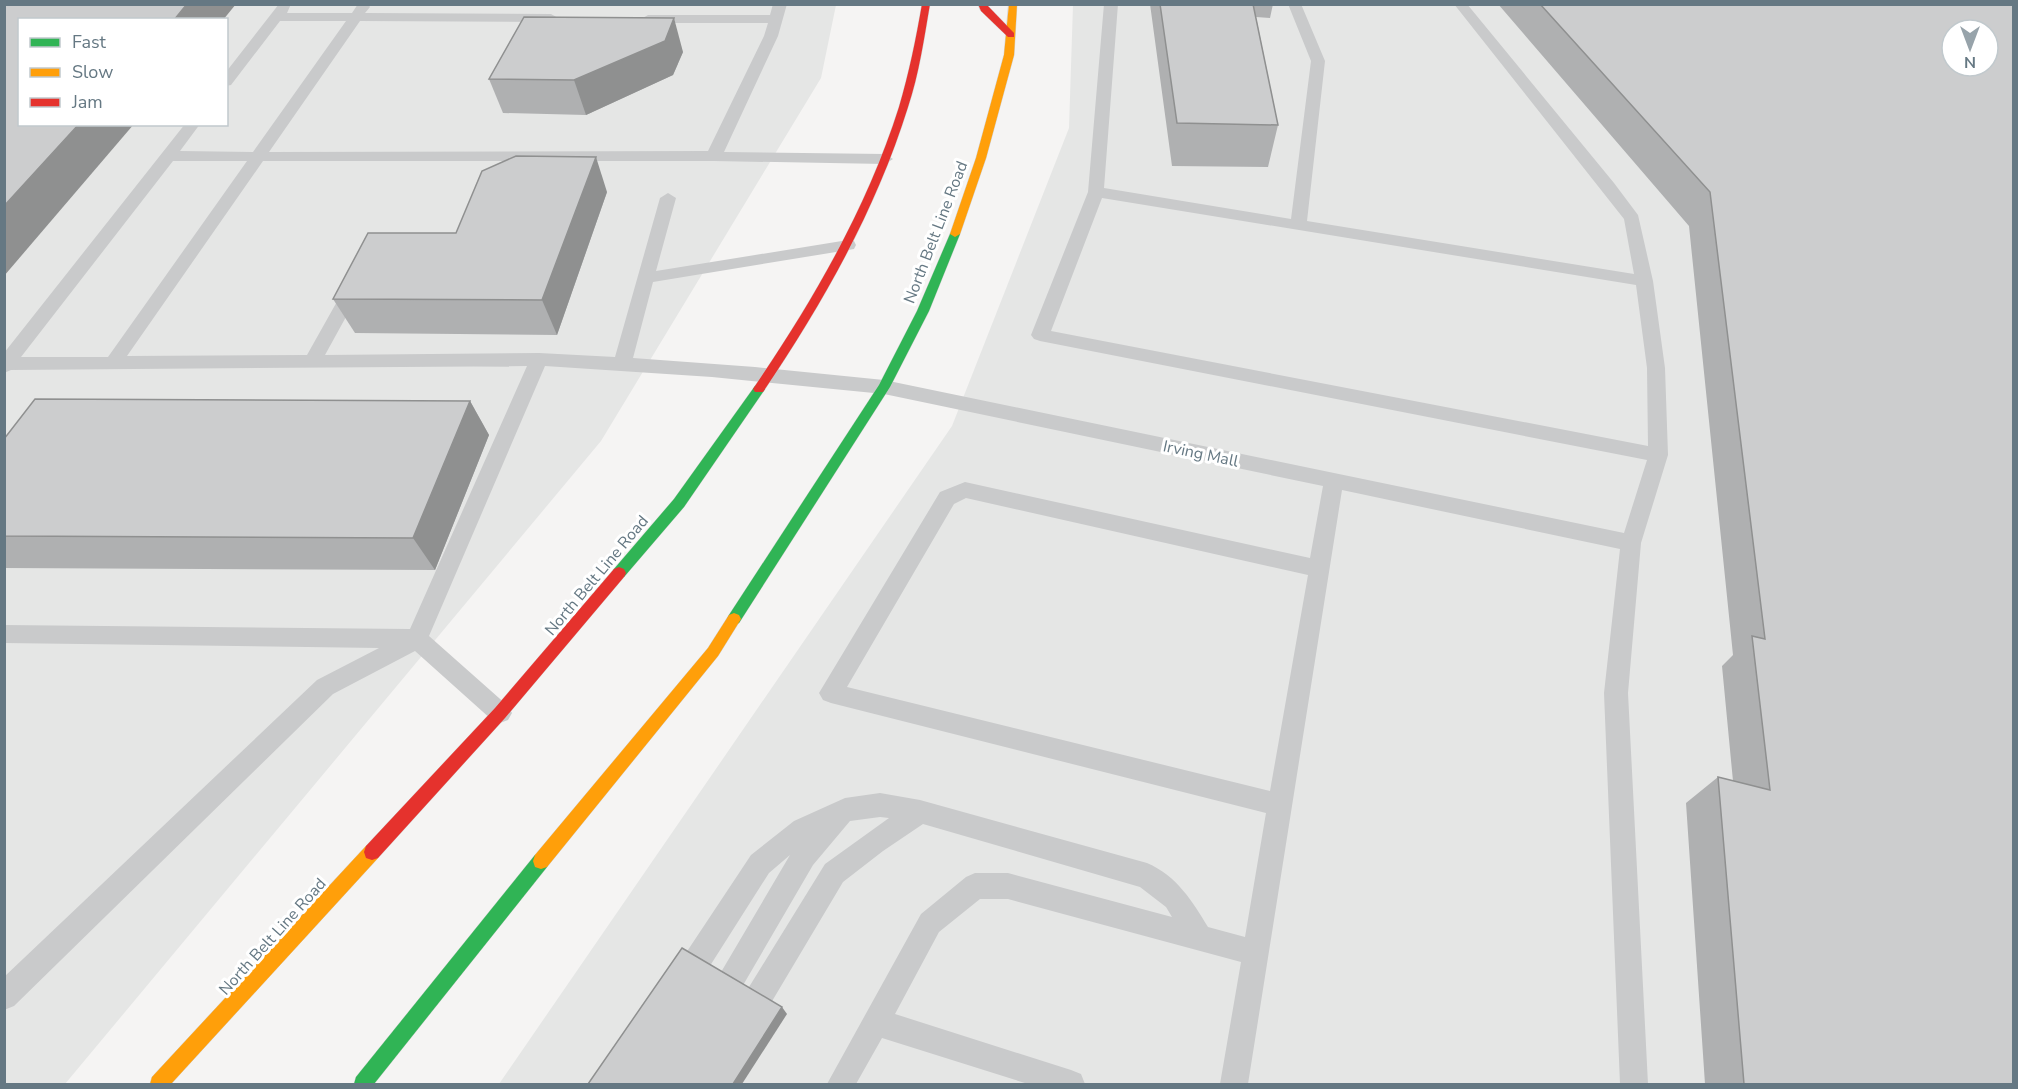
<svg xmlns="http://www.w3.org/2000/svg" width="2018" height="1089" viewBox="0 0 2018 1089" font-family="'Nunito Sans',sans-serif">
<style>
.built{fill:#e5e6e5;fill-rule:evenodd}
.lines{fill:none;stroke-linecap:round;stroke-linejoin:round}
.fast-casing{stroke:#d2d2d2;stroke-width:1}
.slow-casing{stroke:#d2d2d2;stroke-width:1}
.jam-casing{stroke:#d2d2d2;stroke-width:1}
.lane{fill:#c9cacb;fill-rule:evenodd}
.fast{fill:#30b455;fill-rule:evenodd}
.slow{fill:#ff9f0a;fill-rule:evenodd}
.jam{fill:#e5322d;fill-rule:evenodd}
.wall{fill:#afb0b1}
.shaded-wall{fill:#8f9090}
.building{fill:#cccdce;stroke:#8f9090;stroke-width:1.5;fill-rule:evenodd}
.labels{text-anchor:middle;stroke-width:6;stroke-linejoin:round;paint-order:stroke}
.street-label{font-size:16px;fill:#657883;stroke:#fff}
</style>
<rect width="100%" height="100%" fill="#f5f4f3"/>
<!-- built -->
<g class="built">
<path d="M5,5H836L821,78L601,441L65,1084H5ZM20,20H226V124H20Z"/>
<path d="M1073,5H2013V1084H499L952,426L1069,128ZM1952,30H1988V66H1952Z"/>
</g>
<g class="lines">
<!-- fast casing -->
<g class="fast-casing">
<g id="fast">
<path d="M955,231L960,234L929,311L890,387L739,623L734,625L729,623L727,619L729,615L879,385L917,311L950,234Z"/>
<path d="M759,385L765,389L763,392L684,507L624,577H614L612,573L614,569L674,499L755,386Z"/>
<path d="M541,853L547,855L549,861L547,867L374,1084H354L356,1077L535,855Z"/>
</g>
</g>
<!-- slow casing -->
<g class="slow-casing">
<g id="slow">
<path d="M1009,4H1017L1014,55L986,158L960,234L955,237L950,234L976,158L1004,55Z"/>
<path d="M734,613L739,615L741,619L718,656L547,867L541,869L535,867L533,861L535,855L708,648L729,615Z"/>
<path d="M372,844L378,846L380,852L378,858L171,1084H150L152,1077L366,846Z"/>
</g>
</g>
<!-- jam casing -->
<g class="jam-casing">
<g id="jam">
<path d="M922,4H930C924,39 919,74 908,107C876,210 823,303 763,392H755L753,389L755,386C814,299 867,208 899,107C909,73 916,39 922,4Z"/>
<path d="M978,4H986L1014,33V37H1008L981,11Z"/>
<path d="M619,567L624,569L626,573L624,577L505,718L378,858L372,860L366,858L364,852L366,846L495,708L614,569Z"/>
</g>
</g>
<!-- lane -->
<path class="lane" d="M279,4H291L287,13H352L358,4H368L370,7L365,13L551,14L558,18L551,22L360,21L269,152L708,151L764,36L768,23H648L641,19L648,15H770L773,4H787L778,36L724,152L885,154L893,159L885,164L714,161H263L127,356L307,355L348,282H360L363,286L325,355L539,353L615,357L660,198L668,193L676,198L656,271L848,240L854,241L856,245L854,249L848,250L653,282L633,358L755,367L884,380L1624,533L1647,460L1040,341L1034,339L1031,335L1088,192L1104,4H1118L1104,188L1291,219L1311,61L1288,4H1301L1325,61L1307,221L1634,274L1624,219L1454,4H1467L1614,183L1638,215L1653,281L1665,368L1668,455L1641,543L1628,693L1648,1084H1620L1604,693L1620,549L1342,490L1248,1084H1220L1241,962L1008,899H980L939,932L895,1014L1071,1070L1081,1074L1085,1084H1028L882,1038L856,1084H827L921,914L966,877L975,873H1008L1172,917L1166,907L1140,887L923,824L883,851L843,882L756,1028L746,1032L736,1028L732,1018L736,1008L825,864L889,818L880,817L850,821L813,865L728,1011L718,1015L708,1011L704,1001L790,855L769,873L694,991L684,995L674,991L670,981L674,971L751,855L794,821L845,798L880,793L920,800L1147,863C1177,876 1192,901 1208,927L1245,937L1266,813L831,703L823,700L819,693L940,492L965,482L1310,558L1323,486L884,394L712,377L545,366L429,636L508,706L512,713L508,720L500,723L492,720L415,651L333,694L14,1006L4,1010V977L317,680L379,648L4,643V625L410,629L527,366L11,370L4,373V353L185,124H200L180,151L253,152L346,21H280L231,85L226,86V72ZM173,161H247L108,357H21ZM1102,198L1636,285L1647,368L1648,446L1051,331ZM966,498L1308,575L1270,791L847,687L954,504Z"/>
<!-- fast -->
<use href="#fast" class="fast"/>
<!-- slow -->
<use href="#slow" class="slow"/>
<!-- jam -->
<use href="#jam" class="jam"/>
</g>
<!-- wall -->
<g class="wall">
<path d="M1150,4H1273L1270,18L1256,17L1278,125L1268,167L1172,166Z"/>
<path d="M1498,4H2013V1084H1705L1686,803L1718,777L1733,781L1722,666L1733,655L1689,226Z"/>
<path d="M683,52L673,75L586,115L503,113L489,79Z"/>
<path d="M607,192L557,335L355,333L333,299L456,233Z"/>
<path d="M470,401L489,435L435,570L4,568V439Z"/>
</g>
<!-- shaded-wall -->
<g class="shaded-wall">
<path d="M187,4H236L223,20H174Z"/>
<path d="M674,18L683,52L673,75L586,115L574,80Z"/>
<path d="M79,124H134L4,276V206Z"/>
<path d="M596,157L607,192L557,335L542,300Z"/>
<path d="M470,401L489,435L435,570L413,538Z"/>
<path d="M782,1007L787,1014L742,1084H733Z"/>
</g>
<!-- building -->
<g class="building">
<path d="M4,4H187L174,20H20V124H79L4,206Z"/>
<path d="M1160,4H1253L1278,125L1177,123Z"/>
<path d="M1540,4H2013V1084H1744L1718,777L1770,790L1752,636L1765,639L1710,192ZM1952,30H1988V66H1952Z"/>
<path d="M524,17L674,18L665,41L574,80L489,79Z"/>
<path d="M516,156L596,157L542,300L333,299L368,233H456L482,171Z"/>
<path d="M35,399L470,401L413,538L4,536V439Z"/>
<path d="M682,948L782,1007L733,1084H588Z"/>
</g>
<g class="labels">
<!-- street labels -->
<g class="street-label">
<text transform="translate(935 232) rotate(-69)" y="6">North Belt Line Road</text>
<text transform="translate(1201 453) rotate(12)" y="6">Irving Mall</text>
<text transform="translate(596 575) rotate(-50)" y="6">North Belt Line Road</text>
<text transform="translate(272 936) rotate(-48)" y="6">North Belt Line Road</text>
</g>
</g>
<!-- border -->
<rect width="2018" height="1089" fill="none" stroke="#657883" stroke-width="12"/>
<!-- legend -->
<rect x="18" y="18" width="210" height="108" fill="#ffffff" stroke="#c1c9cd" stroke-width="1.5"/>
<rect x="30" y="38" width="30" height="9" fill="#30b455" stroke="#c1c9cd" stroke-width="1.5"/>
<text x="72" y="48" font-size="18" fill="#657883">Fast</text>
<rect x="30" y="68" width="30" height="9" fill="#ff9f0a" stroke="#c1c9cd" stroke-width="1.5"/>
<text x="72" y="78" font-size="18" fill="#657883">Slow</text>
<rect x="30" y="98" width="30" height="9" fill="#e5322d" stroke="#c1c9cd" stroke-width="1.5"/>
<text x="72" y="108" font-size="18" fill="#657883">Jam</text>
<!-- north arrow -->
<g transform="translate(1970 48) rotate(180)"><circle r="28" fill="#ffffff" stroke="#c1c9cd" stroke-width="1.5"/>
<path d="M0-4.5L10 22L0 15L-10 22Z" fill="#97a3aa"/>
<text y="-9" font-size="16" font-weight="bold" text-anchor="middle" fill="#657883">N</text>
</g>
</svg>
